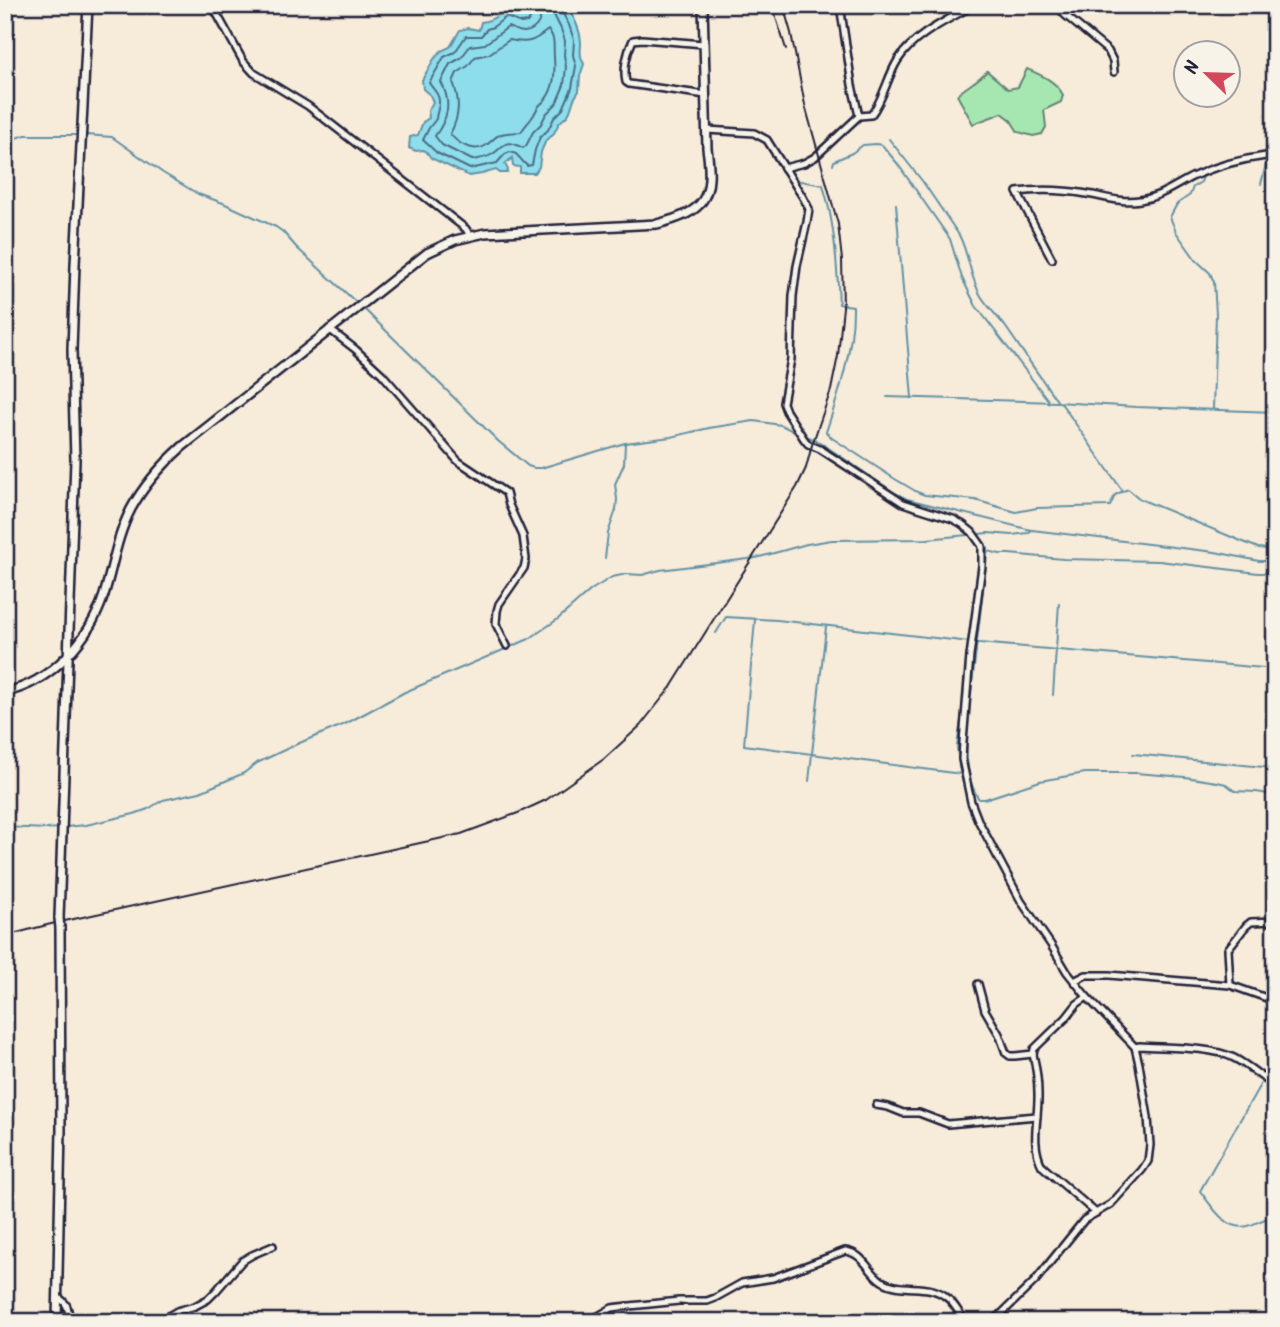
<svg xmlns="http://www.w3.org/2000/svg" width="1280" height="1327" viewBox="0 0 1280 1327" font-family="Kalam,sans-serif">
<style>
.green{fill:#a6e7b1;stroke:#648476;stroke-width:2}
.water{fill:#8eddec;stroke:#6392a5;stroke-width:2}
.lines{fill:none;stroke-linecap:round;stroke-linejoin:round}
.shore{stroke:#4d6d82;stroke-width:2}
.stream{stroke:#6392a5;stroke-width:2}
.minor-casing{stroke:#22223b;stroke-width:10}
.secondary-casing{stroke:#22223b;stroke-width:12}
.minor{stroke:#f7f3e8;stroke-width:5}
.secondary{stroke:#f7f3e8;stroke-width:7}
.rail{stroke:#22223b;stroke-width:2}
.secondary-bridge-casing{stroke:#22223b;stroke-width:12;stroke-linecap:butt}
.secondary-bridge{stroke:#f7f3e8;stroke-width:7}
</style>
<rect width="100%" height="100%" fill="#f7ebda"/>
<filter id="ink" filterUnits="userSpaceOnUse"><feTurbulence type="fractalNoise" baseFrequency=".0143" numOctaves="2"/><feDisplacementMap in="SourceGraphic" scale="14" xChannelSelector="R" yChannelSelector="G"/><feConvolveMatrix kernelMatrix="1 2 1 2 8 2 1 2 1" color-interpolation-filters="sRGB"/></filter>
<g filter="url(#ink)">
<!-- green -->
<path class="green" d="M1027,69C1041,75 1056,81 1063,95L1061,102L1044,110L1046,127L1042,134L1033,136L1018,132L1010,119L1002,113L973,124L957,95C967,86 978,81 987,71L1008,89L1018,87Z"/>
<!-- water -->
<path class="water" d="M526,5H565C573,14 580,29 581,42C581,50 579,56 584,64L580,76L579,91L574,99L570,111L568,115L559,123L553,135L546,140L541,152L539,167L535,173H520V167L513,166L512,158L505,164L508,170L507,173H500L496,170L482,174L469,176L431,158L426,151L423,150L416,151L409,148L410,137L418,135L423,122L429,118L428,111L433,102L430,95L423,89L422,80L434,59L441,51L450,47L460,30L468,28L479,30L481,22C503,20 498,2 524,17Z"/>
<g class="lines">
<!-- shore -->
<g class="shore">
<path d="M532,5L533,14L528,22L521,23L506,17L493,27L487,29L481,36H466L455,52L444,57L429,83C433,89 440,95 439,103C439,109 436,113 436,119L429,128L423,140L437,153L470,169L497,163L505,154L510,152L516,154L527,166L532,165L535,150L540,137L548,130L554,118L563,109L572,88L576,66L573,55L574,40L569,25L561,10L560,5"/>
<path d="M541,5C543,17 538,31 524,32C519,32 513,29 508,27L485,44L470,46L461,58L450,64L441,82C452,103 448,118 435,136L442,145L472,160C478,159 486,158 491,155C505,147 503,137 523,148L526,146L533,132L541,124L546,114L556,104L564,85L566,67L564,55L565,41L561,29L553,13L552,5"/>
<path d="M548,30C556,38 553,46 554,57C555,72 555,88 545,100C540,106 541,102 537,109C535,113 534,115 531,119C527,124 524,127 521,132C514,133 506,132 499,135C493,138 490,143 485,146C473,153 457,143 450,134C460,116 460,100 453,82L457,73L468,66L475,57L489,54L509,40C528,44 533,42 548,30Z"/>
</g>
<!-- stream -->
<g class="stream">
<path d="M86,135L112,137L163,173L198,194L223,203L276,227L283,232L297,248L358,304"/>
<path d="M889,139L923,182L959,235C969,254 970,278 981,296C988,307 997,316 1005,326C1023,352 1040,377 1058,402L1136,407L1275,412"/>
<path d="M5,141L26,135H80"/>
<path d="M833,165L834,161L852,153L863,145L876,144L882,145L897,163L950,239L962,278L976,306L1048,400V403"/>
<path d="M1216,170L1259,160H1267L1261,184"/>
<path d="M1208,173L1203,177L1201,182L1193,187L1190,195L1177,204L1170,217L1176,232L1196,260L1210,273L1214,282L1216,314L1213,409"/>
<path d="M795,180L823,185C835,224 837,265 839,304L853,306C854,347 839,394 826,432L832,438L895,479L917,492L925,495L975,500L1016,512L1037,508L1110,506L1115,495L1128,489L1140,499L1258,548L1267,549L1275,547"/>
<path d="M896,204L912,398"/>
<path d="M362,307L498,441L528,466L534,468H541L625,443L671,437L709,428L754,421L781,425L799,434"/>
<path d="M887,397L1057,402"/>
<path d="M1061,403L1122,490"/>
<path d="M804,435L818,441L895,493L907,499L1031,530"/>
<path d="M988,547L966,736C966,755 968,784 979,799H985L1040,781L1085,773H1136L1185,777L1217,782L1226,784L1235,791L1256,792L1275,795"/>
<path d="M988,551L1000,554H1009L1063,559L1159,561L1258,573H1275"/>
<path d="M605,558L608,533L616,510L617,499L615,484L624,464L625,444"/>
<path d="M755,620L744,745L961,774"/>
<path d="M716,633L726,617L777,620L979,643L1275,669"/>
<path d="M1053,695L1059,603"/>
<path d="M964,696L967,664"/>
<path d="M963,709L957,746L959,767L963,783"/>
<path d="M1133,754L1274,768L1272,795"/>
<path d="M809,781L826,627"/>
<path d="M5,827L46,829L61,828"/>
<path d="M66,827L86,825L134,814L148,809L163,800L200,792L244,773L257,763L297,744L345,724L405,692L529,639L558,619L591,590L612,577L627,574L642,575L660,570L756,558L807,544L832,540L927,539L988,533L1012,535L1028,533L1032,530L1215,552L1259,561H1275"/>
<path d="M1261,1083L1200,1191C1212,1206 1225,1231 1248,1226C1258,1223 1265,1217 1275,1217"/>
</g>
<!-- minor casing -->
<g class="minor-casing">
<g id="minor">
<path d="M212,5L243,61L254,73L308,106L466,229L470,236"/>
<path d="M840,5L852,85L859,116"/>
<path d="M1057,5L1065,15L1108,51L1113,61L1114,72"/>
<path d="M704,44L642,39L633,40C627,52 623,69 626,82L629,84L706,95"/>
<path d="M707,130L754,133L767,140L804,199L809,209L807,222L797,266L793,296L791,359L783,403L786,411L804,439L808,444L820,449L903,503L953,519L962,524L972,532L982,546V566L970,656L963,742L962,759L971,802L978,820L1021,901L1051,945L1067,972L1087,997L1135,1047L1139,1064L1148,1117L1150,1145L1148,1161L1142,1170L1111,1204L1084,1220L1035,1281L993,1322"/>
<path d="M784,168L804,163L815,157L859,116L871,115C884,99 887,77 898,60C915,34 948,20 974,5"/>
<path d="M1052,259L1017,192C1041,189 1063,190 1087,194C1105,197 1121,203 1140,200C1161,197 1175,185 1194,176C1216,166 1243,159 1266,156"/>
<path d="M329,329L355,349L382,374L458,461L506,493L509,505L523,536L526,559L524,568L499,604L497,611L496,624L507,646"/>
<path d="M1074,981L1086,975H1109L1230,985L1275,1001"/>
<path d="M978,984L985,1010L999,1034L1006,1053L1010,1056H1015L1033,1054"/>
<path d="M1230,985L1228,949L1246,926L1251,922L1275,921"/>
<path d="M1087,997L1077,1004L1066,1018L1034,1049L1033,1054C1036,1067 1038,1081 1038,1093C1039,1118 1030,1143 1042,1166L1096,1213"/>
<path d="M1135,1047L1140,1046C1167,1048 1210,1046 1234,1058C1248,1065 1261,1077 1275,1086"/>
<path d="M876,1105L888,1107L903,1113H919L948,1124L1037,1116"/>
<path d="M57,1297C69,1303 68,1310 70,1322"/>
<path d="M158,1322L177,1311L195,1306L208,1299L216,1291L242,1261L252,1255L273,1246"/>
<path d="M588,1322L612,1308L620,1307L679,1301H707L715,1298L742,1283L773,1278L845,1251C864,1253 868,1272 882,1281C902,1293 927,1282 945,1296C954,1302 959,1313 965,1322"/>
</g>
</g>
<!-- secondary casing -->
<g class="secondary-casing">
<g id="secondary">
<path d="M5,692C51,683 90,639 104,595C113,566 117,536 131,509C144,485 162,465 182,447L427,253L455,240L485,233L657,224C706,212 714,197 707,148L703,5"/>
<path d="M59,918L75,460L72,350L75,265L88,5"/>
<path d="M57,1322L61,1130L60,928"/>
</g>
</g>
<!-- minor -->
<use href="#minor" class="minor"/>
<!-- secondary -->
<use href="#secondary" class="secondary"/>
<!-- rail -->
<g class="rail">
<path d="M772,5L786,49"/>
<path d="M5,936L51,924L461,834L518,813L546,800L604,759L640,726L671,687L797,487L806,468L812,445L831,390L838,356L843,307L842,260L838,224L805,105L791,33L783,5"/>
</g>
<!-- secondary-bridge casing -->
<g class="secondary-bridge-casing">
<path id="secondary-bridge" d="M59,918L60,928"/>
</g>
<!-- secondary-bridge -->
<use href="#secondary-bridge" class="secondary-bridge"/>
</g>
</g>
<!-- margin -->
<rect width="1280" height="1327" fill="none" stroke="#f7f3e8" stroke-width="28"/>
<rect x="14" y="14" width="1252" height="1299" fill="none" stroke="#22223b" stroke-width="2.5" filter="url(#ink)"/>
<!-- north arrow -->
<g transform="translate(1207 74) rotate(293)"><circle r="33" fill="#f7f3e8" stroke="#a29fa3" stroke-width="2"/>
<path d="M0-5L12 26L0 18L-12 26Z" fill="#d1495b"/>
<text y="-10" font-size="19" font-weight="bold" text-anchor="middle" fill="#22223b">N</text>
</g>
</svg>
